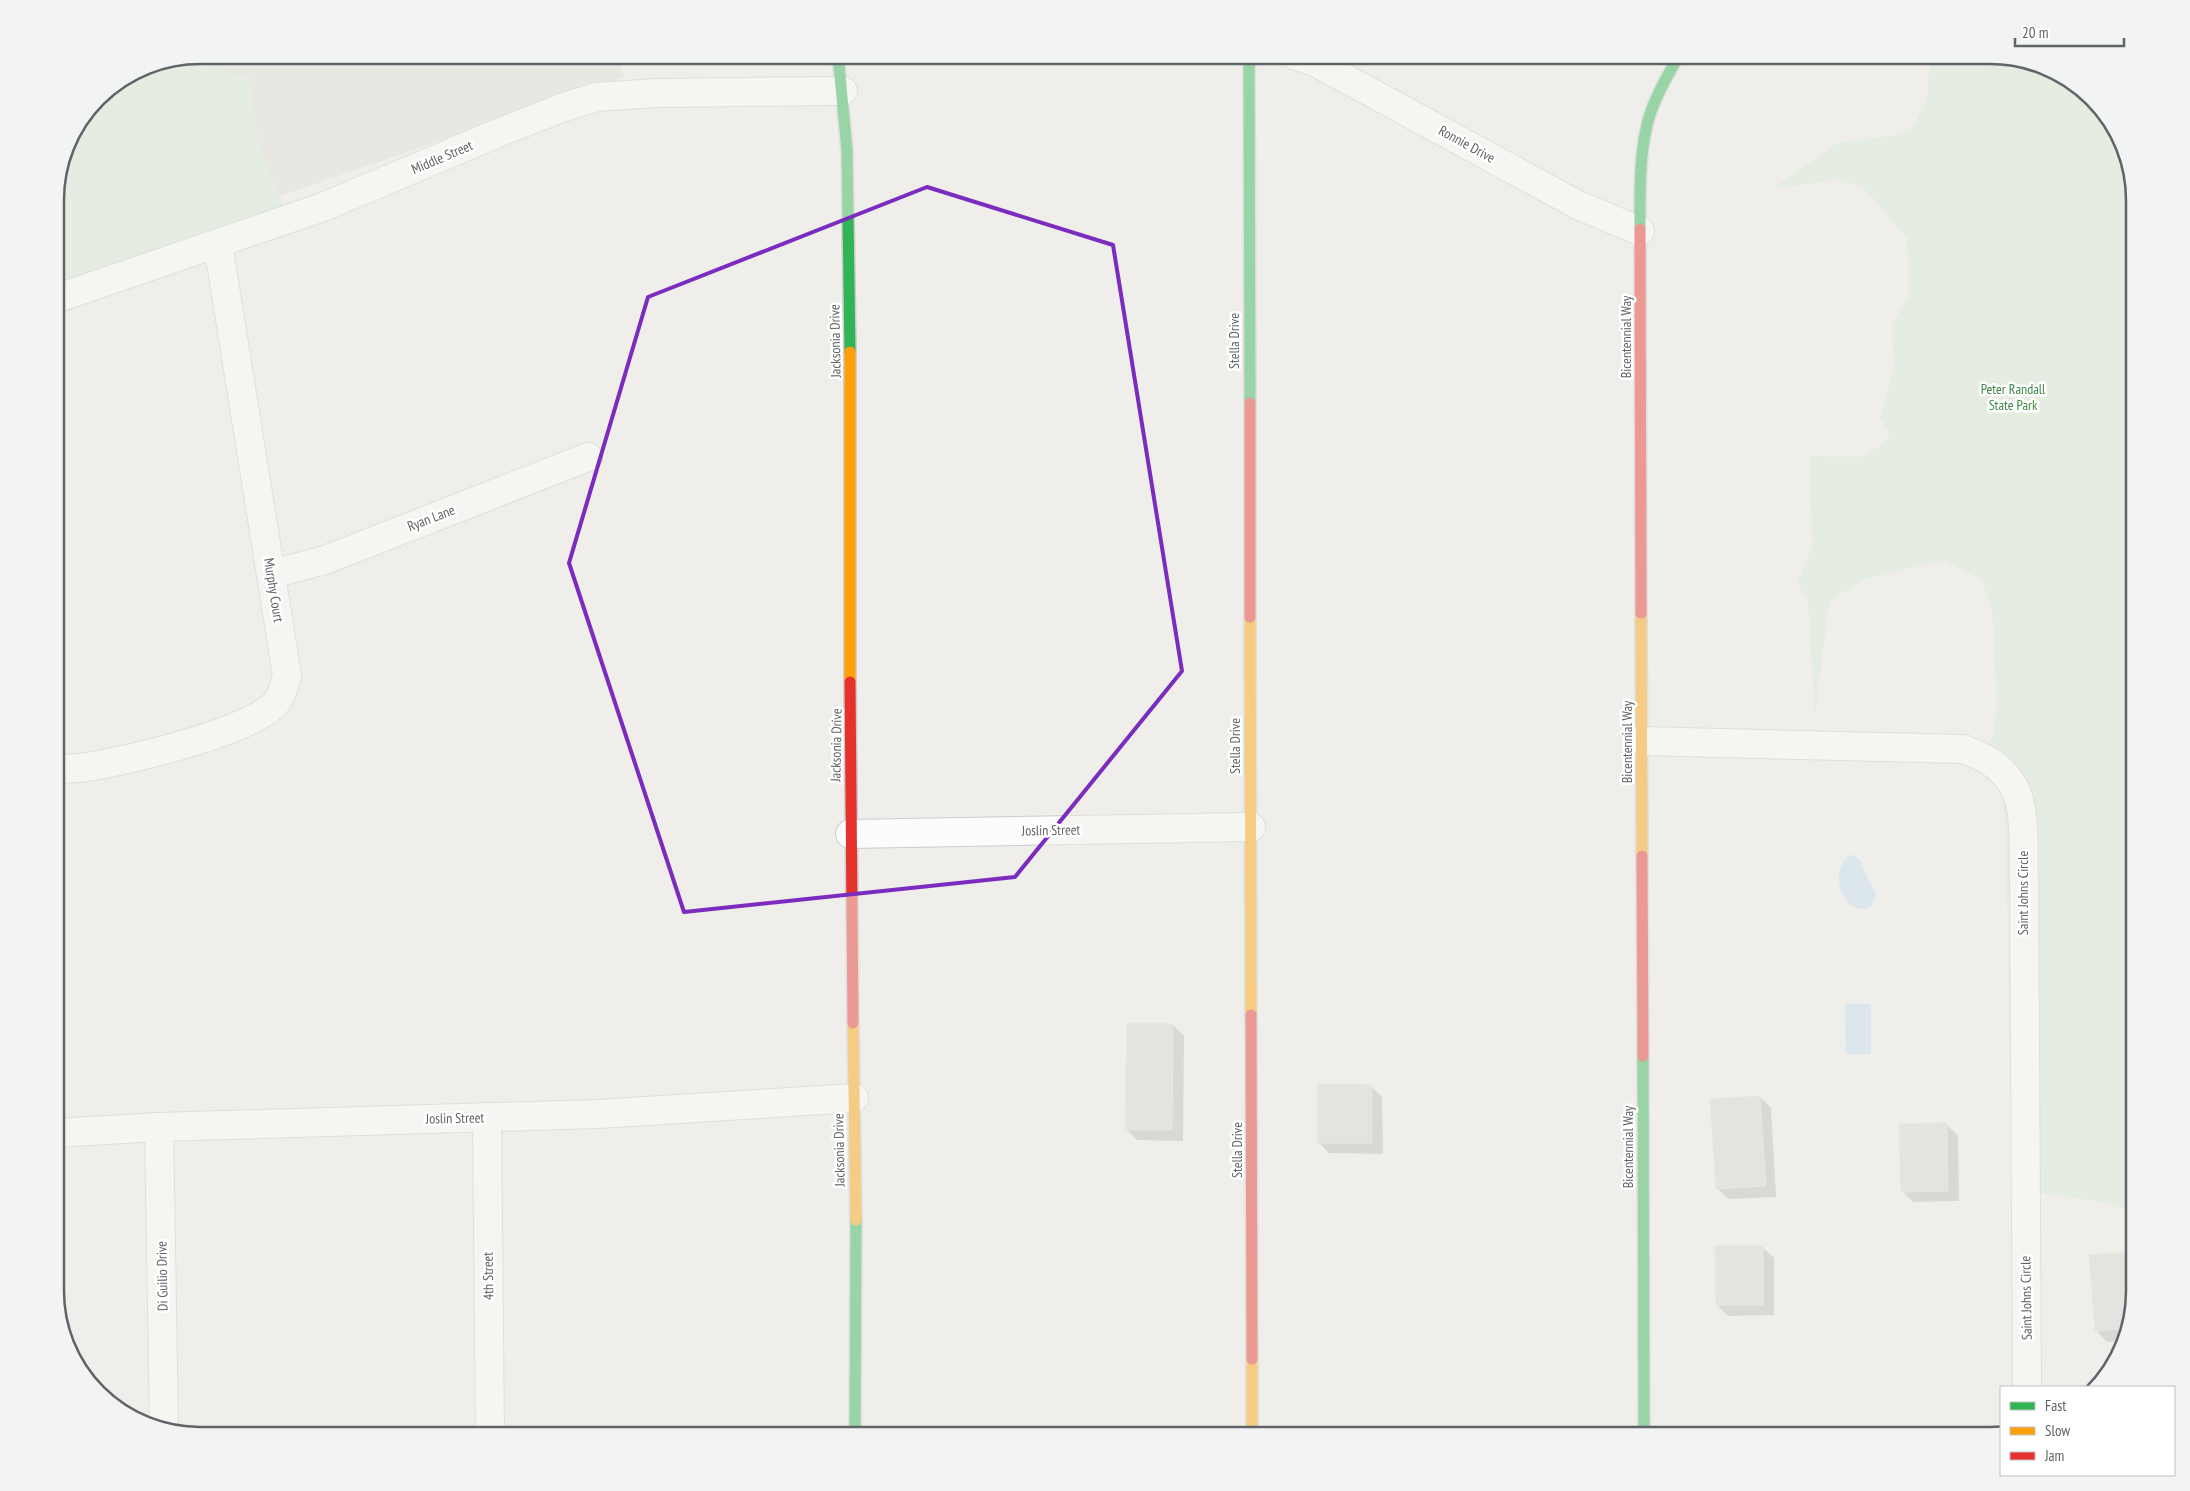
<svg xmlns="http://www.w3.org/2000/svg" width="2190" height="1491" viewBox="0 0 2190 1491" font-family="'PT Sans Narrow',sans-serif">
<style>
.education{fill:#e0deda}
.green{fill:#dae8d8}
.water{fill:#c4def2}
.shadow{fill:#0003}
.building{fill:#d6d5d3;stroke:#deddd9}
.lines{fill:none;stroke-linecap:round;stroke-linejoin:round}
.street-casing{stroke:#cccccb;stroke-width:30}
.fast-casing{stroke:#cccccb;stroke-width:14}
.slow-casing{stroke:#cccccb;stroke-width:14}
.jam-casing{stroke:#cccccb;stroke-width:14}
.street{stroke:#fdfcfc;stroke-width:28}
.fast{stroke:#30b455;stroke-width:11}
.slow{stroke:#ff9f0a;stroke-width:11}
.jam{stroke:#e5322d;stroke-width:11}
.marked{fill:none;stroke:#7b2cbf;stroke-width:4;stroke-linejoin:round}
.labels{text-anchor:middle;stroke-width:5;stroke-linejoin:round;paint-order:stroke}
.street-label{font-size:14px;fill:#606367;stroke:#fff}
.park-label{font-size:14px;fill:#408545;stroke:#fff}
.rim{fill:none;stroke:#606367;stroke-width:2.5}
</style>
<rect width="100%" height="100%" fill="#efeeea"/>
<!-- education -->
<path class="education" d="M200,55H617L624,77L55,274V191L66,144L98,97L145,66Z"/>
<!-- green -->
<g class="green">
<path d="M200,55H206L214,69L249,78L258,143L286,214L55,301V191L66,144L98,97L145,66Z"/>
<path d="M1930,55H1990L2071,80L2116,128L2135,200V1212L2116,1204L2012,1189L2006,831L2001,784L1982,754L1993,735L1997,706L1992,609L1982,580L1944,560L1865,579L1829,602L1815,715L1808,603L1797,582L1812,547L1810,456L1862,457L1883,443L1890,434L1880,417L1894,368L1892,324L1909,296L1907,238L1863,187L1839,179L1771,190L1838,143L1895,135L1912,129L1927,100Z"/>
</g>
<!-- water -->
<g class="water">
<path d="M1854,855L1861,861L1863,869L1876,894L1872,906C1846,921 1827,875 1848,856Z"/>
<path d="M1845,1004H1871V1054H1846Z"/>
</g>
<!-- shadow -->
<g class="shadow">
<path d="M1173,1025L1184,1036L1183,1141L1137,1140L1126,1129Z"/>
<path d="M1371,1086L1382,1097L1383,1154L1329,1153L1318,1142Z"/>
<path d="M1760,1097L1771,1108L1776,1197L1728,1199L1717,1188Z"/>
<path d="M1946,1124L1958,1136L1959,1201L1913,1202L1902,1191Z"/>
<path d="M1762,1247L1774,1258V1315L1728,1316L1717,1305Z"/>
<path d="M2132,1253L2135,1256V1291L2120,1341L2107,1342L2096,1330Z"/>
</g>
<!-- building -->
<g class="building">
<path d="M1127,1023L1173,1024L1172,1130H1125Z"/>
<path d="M1317,1084L1372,1085V1143H1317Z"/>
<path d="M1760,1096L1766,1186L1716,1189L1710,1099Z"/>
<path d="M1947,1123L1948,1191L1901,1192L1899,1124Z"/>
<path d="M1715,1246H1763V1305H1716Z"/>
<path d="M2132,1252L2135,1291L2123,1329L2095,1331L2089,1255Z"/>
</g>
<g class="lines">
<!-- street casing -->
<g class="street-casing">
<g id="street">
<path d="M1294,55L1315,62L1578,205L1640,231"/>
<path d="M55,299L323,207L503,131L564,107L597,97L657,93L843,91"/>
<path d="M272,574L325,560L588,457"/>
<path d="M1642,741L1963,749C2033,773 2022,817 2024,879L2027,1387"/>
<path d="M55,769C65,768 76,769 86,767C123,762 260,730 278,700C283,693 285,683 287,675L218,244"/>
<path d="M850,834L1251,827"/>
<path d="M487,1117L490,1436"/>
<path d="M159,1127L164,1425"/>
<path d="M55,1133L159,1127L598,1114L854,1098"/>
</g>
</g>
<!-- fast casing -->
<g class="fast-casing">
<g id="fast">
<path d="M838,55L847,150L850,352"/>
<path d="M1249,55L1250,403"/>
<path d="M1640,229C1640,194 1639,159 1647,125C1653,100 1667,77 1679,55"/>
<path d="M1643,1056L1644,1436"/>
<path d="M855,1436L856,1220"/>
</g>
</g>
<!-- slow casing -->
<g class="slow-casing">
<g id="slow">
<path d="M850,352V682"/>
<path d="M1641,613L1642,856"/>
<path d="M1250,617L1251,1015"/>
<path d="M853,1023L856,1220"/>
<path d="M1252,1359V1436"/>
</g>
</g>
<!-- jam casing -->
<g class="jam-casing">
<g id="jam">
<path d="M1640,229L1641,613"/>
<path d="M1250,403V617"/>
<path d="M850,682L853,1023"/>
<path d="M1642,856L1643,1056"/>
<path d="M1251,1015L1252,1359"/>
</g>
</g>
<!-- street -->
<use href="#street" class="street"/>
<!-- fast -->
<use href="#fast" class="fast"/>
<!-- slow -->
<use href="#slow" class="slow"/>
<!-- jam -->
<use href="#jam" class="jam"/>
</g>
<!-- marked area -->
<path d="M0 0H2190V1491H0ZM927,187L1113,245L1182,671L1015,877L684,912L569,563L648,297Z" fill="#efeeea" fill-opacity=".55" fill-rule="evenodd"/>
<path class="marked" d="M927,187L1113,245L1182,671L1015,877L684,912L569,563L648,297Z"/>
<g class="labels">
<!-- street labels -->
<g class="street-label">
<text transform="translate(1467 144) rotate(29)" y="5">Ronnie Drive</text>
<text transform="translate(442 157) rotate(-23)" y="5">Middle Street</text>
<text transform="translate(1626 337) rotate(-90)" y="5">Bicentennial Way</text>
<text transform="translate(835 341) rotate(-91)" y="5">Jacksonia Drive</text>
<text transform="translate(1234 341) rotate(-90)" y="5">Stella Drive</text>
<text transform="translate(431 518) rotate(-21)" y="5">Ryan Lane</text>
<text transform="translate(274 590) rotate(81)" y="5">Murphy Court</text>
<text transform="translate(1627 742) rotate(-90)" y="5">Bicentennial Way</text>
<text transform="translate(836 745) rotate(-89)" y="5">Jacksonia Drive</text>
<text transform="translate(1235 746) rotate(-90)" y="5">Stella Drive</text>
<text transform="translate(1051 830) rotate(-1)" y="5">Joslin Street</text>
<text transform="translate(2023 893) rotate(-90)" y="5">Saint Johns Circle</text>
<text transform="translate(455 1118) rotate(-1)" y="5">Joslin Street</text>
<text transform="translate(1628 1147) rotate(-90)" y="5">Bicentennial Way</text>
<text transform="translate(839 1150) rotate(-91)" y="5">Jacksonia Drive</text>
<text transform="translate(1237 1150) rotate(-90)" y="5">Stella Drive</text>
<text transform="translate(162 1276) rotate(-91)" y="5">Di Guilio Drive</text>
<text transform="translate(488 1276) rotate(-91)" y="5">4th Street</text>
<text transform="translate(2026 1298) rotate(-91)" y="5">Saint Johns Circle</text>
</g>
<!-- park labels -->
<g class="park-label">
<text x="2013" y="394">Peter Randall<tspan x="2013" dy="16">State Park</tspan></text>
</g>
</g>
<!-- crop -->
<path d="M0 0H2190V1491H0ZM200 64H1990A136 136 0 0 1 2126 200V1291A136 136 0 0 1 1990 1427H200A136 136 0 0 1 64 1291V200A136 136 0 0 1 200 64Z" fill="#f2f3f3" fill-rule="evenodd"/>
<path class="rim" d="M200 64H1990A136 136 0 0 1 2126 200V1291A136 136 0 0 1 1990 1427H200A136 136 0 0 1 64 1291V200A136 136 0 0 1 200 64Z"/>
<!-- legend -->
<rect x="2000" y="1386" width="175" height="90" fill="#ffffff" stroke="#bfc1c2"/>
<rect x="2010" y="1402" width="25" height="8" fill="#30b455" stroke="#bfc1c2"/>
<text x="2045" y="1411" font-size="15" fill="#606367">Fast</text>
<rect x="2010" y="1427" width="25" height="8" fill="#ff9f0a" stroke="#bfc1c2"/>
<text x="2045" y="1436" font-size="15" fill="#606367">Slow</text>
<rect x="2010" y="1452" width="25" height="8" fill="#e5322d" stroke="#bfc1c2"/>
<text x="2045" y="1461" font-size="15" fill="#606367">Jam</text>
<!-- scale -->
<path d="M2015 38v8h109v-8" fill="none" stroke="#606367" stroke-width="2.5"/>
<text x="2022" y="38" font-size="15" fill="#606367" stroke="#ffffff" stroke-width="4" paint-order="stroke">20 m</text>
</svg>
